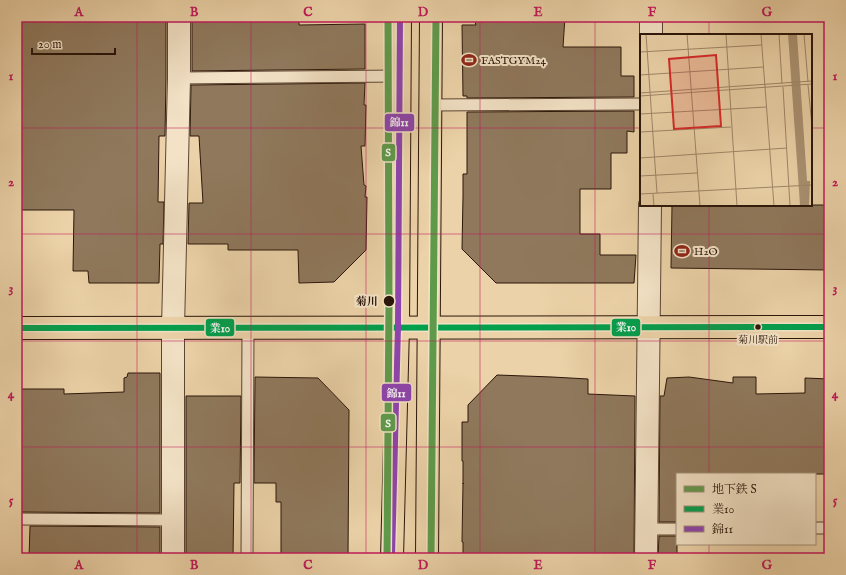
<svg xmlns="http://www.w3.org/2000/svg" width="846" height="575" viewBox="0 0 846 575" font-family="'IM FELL English','Noto Serif JP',serif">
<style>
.building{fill:#8f785c;stroke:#2b160a}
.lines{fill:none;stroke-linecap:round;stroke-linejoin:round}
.lane-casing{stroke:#5b4532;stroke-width:13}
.street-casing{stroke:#5b4532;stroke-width:24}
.primary-casing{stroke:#2b160a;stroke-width:24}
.lane{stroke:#f3e2c6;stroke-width:11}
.street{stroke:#f3e2c6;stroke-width:22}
.primary{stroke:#ecd2a8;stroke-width:22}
.bus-1-casing{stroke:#f3e2c6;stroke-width:9}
.bus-2-casing{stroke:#f3e2c6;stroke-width:9}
.bus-1{stroke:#029f4d;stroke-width:6}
.bus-2{stroke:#8e44ad;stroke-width:6}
.metro-1-casing{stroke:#f3e2c6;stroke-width:10}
.metro-1{stroke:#5f9a4a;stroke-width:7}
.grid{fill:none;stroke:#c2185b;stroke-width:1;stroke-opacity:0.55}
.stop-dot{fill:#2b160a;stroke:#f3e2c6;stroke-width:1.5}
.labels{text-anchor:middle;stroke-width:4;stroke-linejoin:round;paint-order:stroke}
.bus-label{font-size:10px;fill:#2b160a;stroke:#f3e2c6}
.poi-label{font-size:11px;fill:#2b160a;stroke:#f3e2c6;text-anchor:start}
.stop-label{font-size:11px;font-weight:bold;fill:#2b160a;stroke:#f3e2c6;text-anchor:end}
.inset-road{fill:none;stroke:#9f8769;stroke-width:1}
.view{fill:#d62828;fill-opacity:0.15;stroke:#d62828;stroke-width:2}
.inset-edge{fill:none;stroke:#2b160a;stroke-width:2}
.line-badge{stroke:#f3e2c6;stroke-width:1.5}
.badge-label{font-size:11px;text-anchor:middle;font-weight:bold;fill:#fff}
.neatline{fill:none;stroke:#c2185b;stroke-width:1.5}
.grid-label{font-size:13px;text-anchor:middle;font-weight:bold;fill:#c2185b}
</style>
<rect width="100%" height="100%" fill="#ecd2a8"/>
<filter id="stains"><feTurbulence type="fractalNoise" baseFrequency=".005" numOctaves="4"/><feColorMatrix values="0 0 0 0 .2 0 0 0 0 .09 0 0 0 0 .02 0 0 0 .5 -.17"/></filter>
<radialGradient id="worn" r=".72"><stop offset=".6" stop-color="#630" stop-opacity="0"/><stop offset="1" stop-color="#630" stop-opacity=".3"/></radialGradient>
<!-- building -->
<g class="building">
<path d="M17,17H166V78L165,136H159L158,202H164L163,244H160L159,283H89L88,271H73L74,210H17Z"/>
<path d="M192,17H299V25L365,24V69L192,71Z"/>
<path d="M522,17H565L563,47H621V76H634V97L467,98V96H463L462,25H476L474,19L522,20Z"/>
<path d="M365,83L364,105H366L365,146H361L364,185L366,186L365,197H367L366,250L334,282L299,283L298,250H228V244H188L189,203H203L199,136H190L191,85Z"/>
<path d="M634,111V132L627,131V153H611V189H580V234H600V255H636L634,283H496L462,249L463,196V174H467V112Z"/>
<path d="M672,205H829V270L671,268Z"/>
<path d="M128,373H160V513L17,512V389H64V394L124,392V378L127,377Z"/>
<path d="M497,375L552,377L588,379V394L635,396L634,558H463V542H462L463,483V484V461H462V422H468V405Z"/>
<path d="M255,377L318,378L349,410L348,558H281V502H276V483H254Z"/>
<path d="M689,377L733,383V377H756V394L805,393V378L829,379V474H677V522H659L660,396H664L667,378Z"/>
<path d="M186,396H241L240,483H234L233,558H186Z"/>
<path d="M30,526L160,527V558H29Z"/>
<path d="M659,536H677V558H658Z"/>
</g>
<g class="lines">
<!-- lane casing -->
<g class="lane-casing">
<g id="lane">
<path d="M179,78L400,76"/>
<path d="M431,105L641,104"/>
<path d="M17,519L173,520"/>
<path d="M815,528H829"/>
<path d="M647,529H677"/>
<path d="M247,558L248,328"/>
</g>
</g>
<!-- street casing -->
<g class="street-casing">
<g id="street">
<path d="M651,35V17"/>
<path d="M173,558V328L179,78V17"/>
<path d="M646,558L650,205"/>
</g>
</g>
<!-- primary casing -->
<g class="primary-casing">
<g id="primary">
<path d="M17,328L829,327"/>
<path d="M392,558L398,327L400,17"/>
<path d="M427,558L431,17"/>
</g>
</g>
<!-- lane -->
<use href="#lane" class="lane"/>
<!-- street -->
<use href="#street" class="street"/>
<!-- primary -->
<use href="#primary" class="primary"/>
<!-- bus-1 casing -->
<g class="bus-1-casing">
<path id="bus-1" d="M17,328L829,327"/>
</g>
<!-- bus-2 casing -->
<g class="bus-2-casing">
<path id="bus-2" d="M392,558L398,327L400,17"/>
</g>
<!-- bus-1 -->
<use href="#bus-1" class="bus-1"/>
<!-- bus-2 -->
<use href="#bus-2" class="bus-2"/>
<!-- metro-1 casing -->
<g class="metro-1-casing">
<g id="metro-1">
<path d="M387,558L389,301L388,17"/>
<path d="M431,558L436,17"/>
</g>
</g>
<!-- metro-1 -->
<use href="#metro-1" class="metro-1"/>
</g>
<!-- grid -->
<path class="grid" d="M137,17V558M251,17V558M366,17V558M480,17V558M595,17V558M709,17V35M17,128H641M811,128H829M709,205V474M17,234H829M17,341H829M17,447H829M709,544V558"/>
<!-- icons -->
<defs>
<g id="stadium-bare" transform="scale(1.2)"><path d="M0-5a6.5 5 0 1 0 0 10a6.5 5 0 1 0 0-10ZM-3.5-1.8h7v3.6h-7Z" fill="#8f2418" stroke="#f3e2c6" stroke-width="2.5" paint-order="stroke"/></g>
</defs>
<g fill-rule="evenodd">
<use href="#stadium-bare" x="469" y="60"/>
<use href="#stadium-bare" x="682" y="251"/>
</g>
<!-- markers -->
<g class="stop-dot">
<circle cx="389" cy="301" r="6"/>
<circle cx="758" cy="327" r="3.5"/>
</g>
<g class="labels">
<!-- bus labels -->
<g class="bus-label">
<text x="758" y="343">菊川駅前</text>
</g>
<!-- poi labels -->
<g class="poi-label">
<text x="481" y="64">FASTGYM24</text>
<text x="694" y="255">H2O</text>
</g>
<!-- stop labels -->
<g class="stop-label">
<text x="378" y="305">菊川</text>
</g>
</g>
<!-- overview -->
<g transform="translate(640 34)">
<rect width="172" height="172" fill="#ecd2a8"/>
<path d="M148,0H157L167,147H170L169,172H160L159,156Z" fill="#aa9272"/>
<path class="inset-road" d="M6,0L17,159M47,0L60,172M86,0L97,172M121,0L134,172M139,0L142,50M164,0L168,48M0,18L122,11M0,41L123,33M168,51L172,92M143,53L150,172M0,59L172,47M0,62L172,50M0,80L126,73M0,98L91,93M0,124L147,114M0,142L57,139M0,160L172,151M13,160L14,172"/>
<path class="view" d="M76,21L81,92L34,95L29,25Z"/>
<rect width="172" height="172" class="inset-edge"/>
</g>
<g class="line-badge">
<rect x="384" y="113" width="31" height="19" rx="4" fill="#8e44ad"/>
<rect x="381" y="143" width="15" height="19" rx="4" fill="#5f9a4a"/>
<rect x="611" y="318" width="30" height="19" rx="4" fill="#029f4d"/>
<rect x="205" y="318" width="30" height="19" rx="4" fill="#029f4d"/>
<rect x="381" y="383" width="31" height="19" rx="4" fill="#8e44ad"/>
<rect x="380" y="413" width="16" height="19" rx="4" fill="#5f9a4a"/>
</g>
<g class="badge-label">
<text x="399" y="126">錦11</text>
<text x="388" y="156">S</text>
<text x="626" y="331">業10</text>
<text x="220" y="332">業10</text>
<text x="396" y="397">錦11</text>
<text x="388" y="427">S</text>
</g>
<!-- margin -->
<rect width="846" height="575" fill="none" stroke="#ecd2a8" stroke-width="44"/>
<!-- legend -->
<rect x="676" y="473" width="140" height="72" fill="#f3e2c6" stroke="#a3907b"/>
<rect x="684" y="486" width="20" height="6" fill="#5f9a4a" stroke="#a3907b"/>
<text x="712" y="493" font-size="12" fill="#2b160a">地下鉄 S</text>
<rect x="684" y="506" width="20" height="6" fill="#029f4d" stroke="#a3907b"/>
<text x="712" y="513" font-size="12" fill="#2b160a">業10</text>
<rect x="684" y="526" width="20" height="6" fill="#8e44ad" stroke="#a3907b"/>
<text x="712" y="533" font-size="12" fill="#2b160a">錦11</text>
<!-- scale -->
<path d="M32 48v6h83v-6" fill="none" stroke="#2b160a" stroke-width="2"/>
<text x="38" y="48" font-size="12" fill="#2b160a" stroke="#f3e2c6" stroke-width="3" paint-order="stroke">20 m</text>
<rect x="22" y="22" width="802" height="531" class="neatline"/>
<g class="grid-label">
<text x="79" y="16">A</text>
<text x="194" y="16">B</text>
<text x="308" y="16">C</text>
<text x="423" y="16">D</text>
<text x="538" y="16">E</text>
<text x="652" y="16">F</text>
<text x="767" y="16">G</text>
<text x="11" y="80">1</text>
<text x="835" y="80">1</text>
<text x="11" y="186">2</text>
<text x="835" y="186">2</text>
<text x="11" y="292">3</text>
<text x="835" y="292">3</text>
<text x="11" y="398">4</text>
<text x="835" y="398">4</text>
<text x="11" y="504">5</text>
<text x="835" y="504">5</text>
<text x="79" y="569">A</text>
<text x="194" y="569">B</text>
<text x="308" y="569">C</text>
<text x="423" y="569">D</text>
<text x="538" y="569">E</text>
<text x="652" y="569">F</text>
<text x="767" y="569">G</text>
</g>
<rect width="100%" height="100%" filter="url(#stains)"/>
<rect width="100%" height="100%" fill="url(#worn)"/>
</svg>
